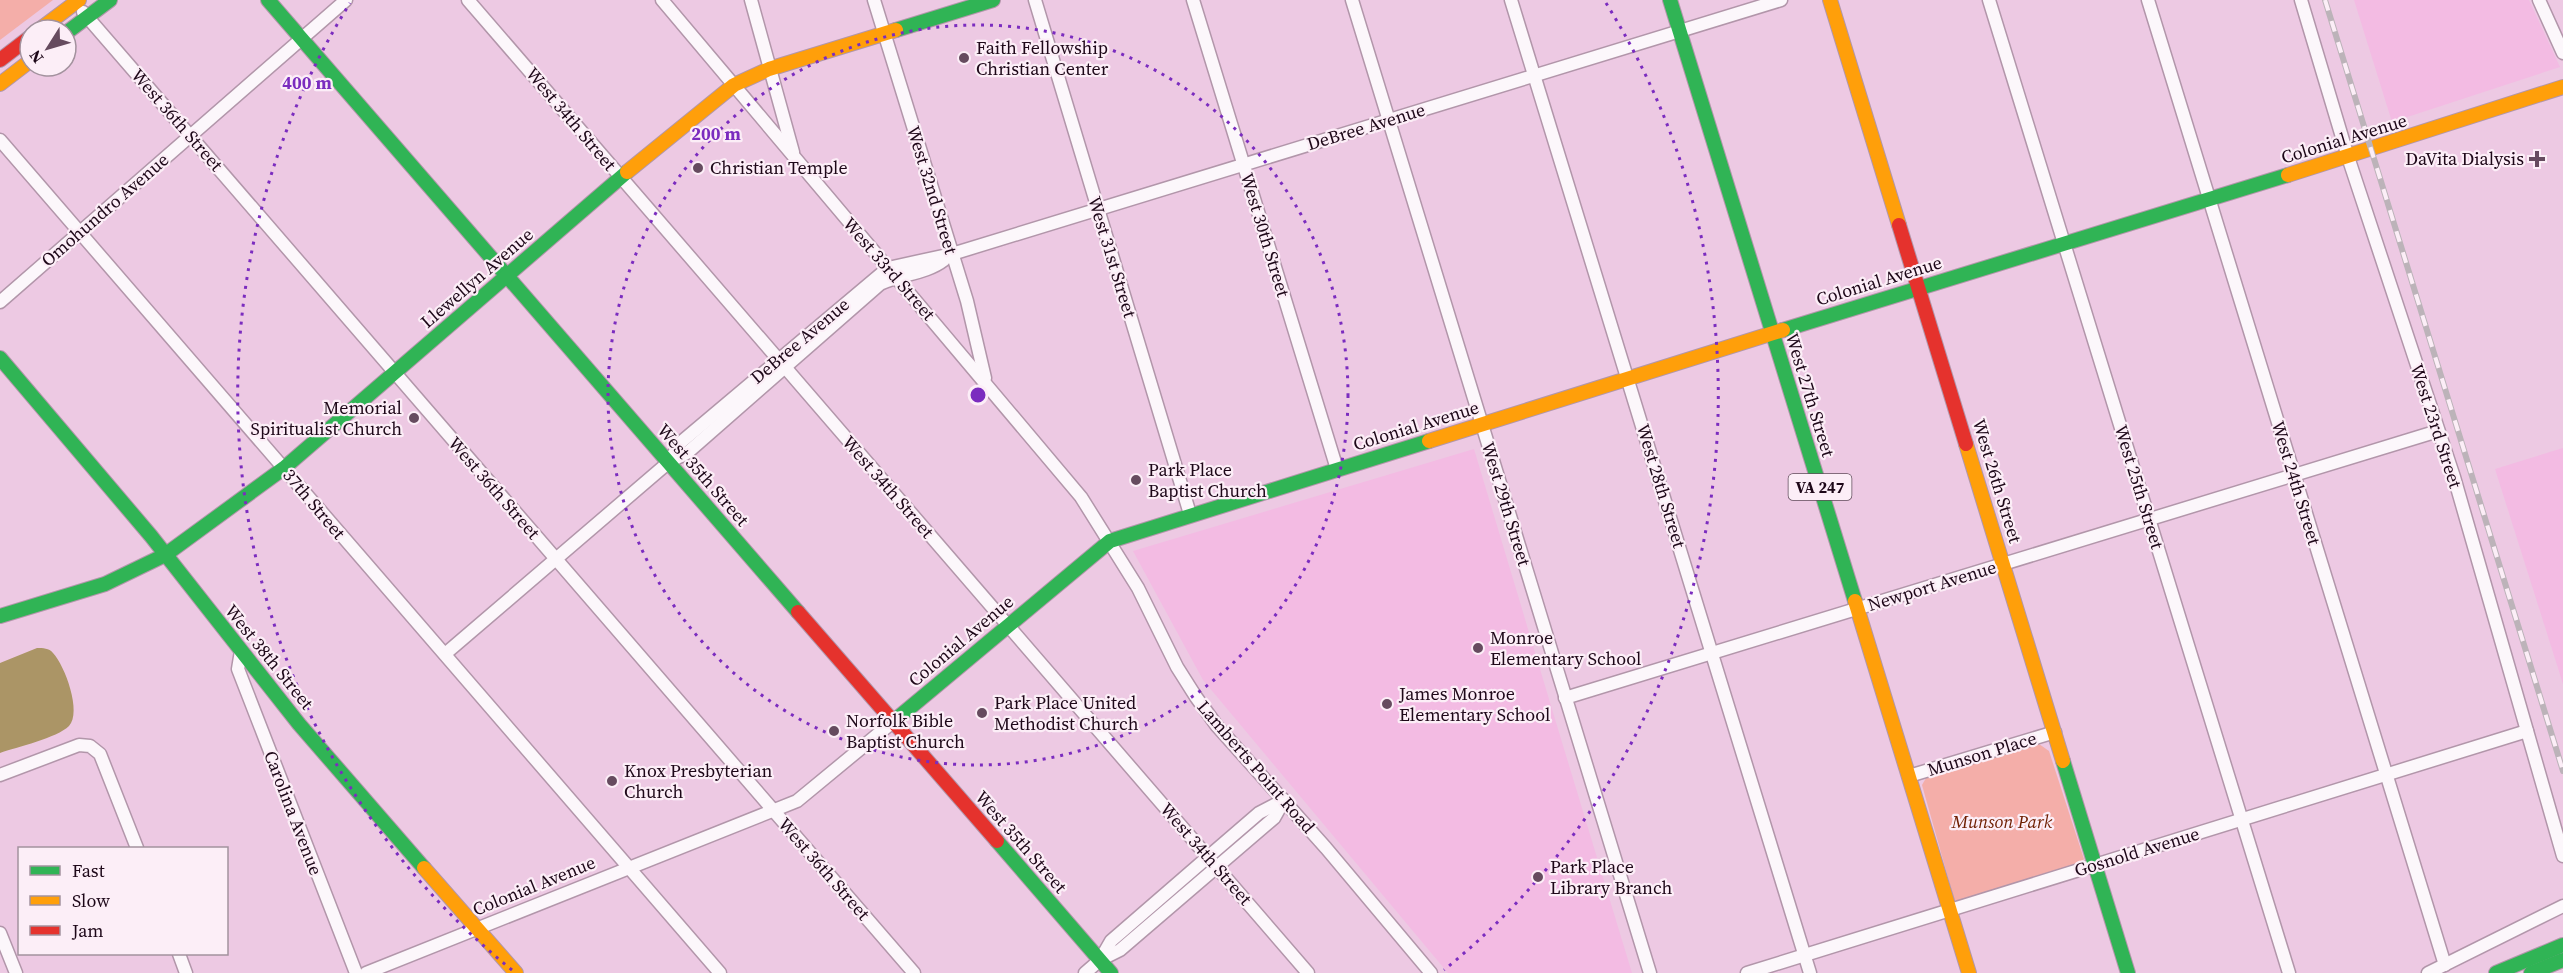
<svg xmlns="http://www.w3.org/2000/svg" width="2563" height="973" viewBox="0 0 2563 973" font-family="'Source Serif 4',serif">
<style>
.built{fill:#f3bbe3}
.green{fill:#f4aea9}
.water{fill:#ab9566}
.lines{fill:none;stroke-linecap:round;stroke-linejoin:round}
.street-casing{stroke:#b296aa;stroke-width:15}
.fast-casing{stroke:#b296aa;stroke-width:16}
.slow-casing{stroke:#b296aa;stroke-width:16}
.jam-casing{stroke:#b296aa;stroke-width:16}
.street{stroke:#fcf7fb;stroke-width:12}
.fast{stroke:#30b455;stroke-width:14}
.slow{stroke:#ff9f0a;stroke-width:14}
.jam{stroke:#e5322d;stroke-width:14}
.rail-casing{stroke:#bcb3b9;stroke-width:6}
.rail{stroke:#fceef7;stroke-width:4;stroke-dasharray:11;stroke-linecap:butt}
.ring{fill:none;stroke:#7b2cbf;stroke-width:3;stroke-dasharray:3 6}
.poi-dot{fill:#664b5f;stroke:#fceef7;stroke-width:2}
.labels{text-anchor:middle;stroke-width:4.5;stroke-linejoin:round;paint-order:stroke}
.shield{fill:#fceef7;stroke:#604c5b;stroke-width:1.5}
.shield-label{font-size:16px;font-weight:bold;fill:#1d0718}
.poi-label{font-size:18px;fill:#1d0718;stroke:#fceef7;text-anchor:start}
.street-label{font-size:18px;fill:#1d0718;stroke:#fceef7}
.park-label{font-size:18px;font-style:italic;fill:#6e1e01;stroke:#fceef7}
.centre{fill:#7b2cbf;stroke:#fceef7;stroke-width:3}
.ring-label{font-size:18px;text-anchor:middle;font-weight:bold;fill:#7b2cbf;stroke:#fceef7;stroke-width:4.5;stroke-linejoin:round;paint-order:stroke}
</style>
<rect width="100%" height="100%" fill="#edc9e3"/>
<!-- built -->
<g class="built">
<path d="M2354,0H2529L2560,67L2392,122Z"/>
<path d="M2563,448V684L2495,469Z"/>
<path d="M1474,449L1558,729L1632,973H1448L1203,680L1133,551Z"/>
</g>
<!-- green -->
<g class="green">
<path d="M0,0H53L0,40Z"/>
<path d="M2039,744L2049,751L2084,859L2079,865L1958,902L1954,899L1922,785L1926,778Z"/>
</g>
<!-- water -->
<path class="water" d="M37,648C43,648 49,648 53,653C65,666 82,712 69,726C57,738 17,747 0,753V663Z"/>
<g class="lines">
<!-- street casing -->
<g class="street-casing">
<g id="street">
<path d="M468,0L1308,973"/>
<path d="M662,0L1081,497L1138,588L1177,667L1196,697L1217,726L1326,848L1431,973"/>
<path d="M751,0L793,152"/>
<path d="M874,0L967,301L985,378"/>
<path d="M1035,0L1190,514"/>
<path d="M1193,0L1337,469"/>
<path d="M1352,0L1650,973"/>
<path d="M1511,0L1810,973"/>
<path d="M1989,0L2289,973"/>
<path d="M2148,0L2445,965"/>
<path d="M2301,0L2348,157L2454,477L2563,856"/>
<path d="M2539,0L2563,53"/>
<path d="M83,12L914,973"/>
<path d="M0,140L720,973"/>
<path d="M0,302L346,0"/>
<path d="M669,462L680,443L888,268L952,254L1781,0"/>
<path d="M241,651L238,669L356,973"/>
<path d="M445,654L669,462L687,453L880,284C900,274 926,274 944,260"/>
<path d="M1565,698L2438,431"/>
<path d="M0,775L79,745L90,746L100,754L137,848"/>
<path d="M1909,776L2055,732"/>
<path d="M0,933L16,973"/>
<path d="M179,954L186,973"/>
<path d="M1100,960L1111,941L1201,863L1259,813L1284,800"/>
<path d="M366,973L797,801L894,721"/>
<path d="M1085,973L1100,960L1120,950L1274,818L1284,800"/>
<path d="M1747,973L2527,731"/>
<path d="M2428,973L2563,906"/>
</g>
</g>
<!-- fast casing -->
<g class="fast-casing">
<g id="fast">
<path d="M268,0L798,612"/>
<path d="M1670,0L1855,601"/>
<path d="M896,30L993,0"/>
<path d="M66,33L110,0"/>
<path d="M1783,330L2288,175"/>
<path d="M0,358L151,536L299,724L424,868"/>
<path d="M0,616L105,584L165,555L284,468L627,172"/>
<path d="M894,721L1110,541L1429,441"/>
<path d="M2063,761L2128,973"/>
<path d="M997,841L1111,973"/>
<path d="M2496,973L2563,945"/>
<path d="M2531,973L2563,960"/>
</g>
</g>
<!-- slow casing -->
<g class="slow-casing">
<g id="slow">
<path d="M1830,0L1899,225"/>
<path d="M39,30L79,0"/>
<path d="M0,84L30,61"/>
<path d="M627,172L734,85L769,69L896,30"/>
<path d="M2288,175L2563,87"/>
<path d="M1429,441L1783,330"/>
<path d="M1966,444L2063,761"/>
<path d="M1855,601L1969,973"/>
<path d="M424,868L516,973"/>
</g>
</g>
<!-- jam casing -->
<g class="jam-casing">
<g id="jam">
<path d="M0,60L30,37"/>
<path d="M1899,225L1966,444"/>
<path d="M798,612L997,841"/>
</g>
</g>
<!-- street -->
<use href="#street" class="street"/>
<!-- fast -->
<use href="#fast" class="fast"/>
<!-- slow -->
<use href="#slow" class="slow"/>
<!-- jam -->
<use href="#jam" class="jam"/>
<!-- rail casing -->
<g class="rail-casing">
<path id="rail" d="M2325,0L2563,771"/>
</g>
<!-- rail -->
<use href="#rail" class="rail"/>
</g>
<!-- distance rings -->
<g class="ring">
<circle cx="978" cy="395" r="370"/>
<path d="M512 970A740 740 0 0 1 350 3M1606 3A740 740 0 0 1 1444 970"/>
</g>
<!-- markers -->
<g class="poi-dot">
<circle cx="964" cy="58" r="6"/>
<path d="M2534 150h6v6h6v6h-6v6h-6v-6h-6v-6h6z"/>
<circle cx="698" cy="168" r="6"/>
<circle cx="414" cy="418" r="6"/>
<circle cx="1136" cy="480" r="6"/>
<circle cx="1478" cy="648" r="6"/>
<circle cx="1387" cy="704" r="6"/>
<circle cx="982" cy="713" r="6"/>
<circle cx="834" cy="731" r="6"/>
<circle cx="612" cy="781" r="6"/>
<circle cx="1538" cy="877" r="6"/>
</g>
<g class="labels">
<!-- shield labels -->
<rect class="shield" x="1788.5" y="474" width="63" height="26" rx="4.5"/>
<g class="shield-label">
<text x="1820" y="493">VA 247</text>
</g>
<!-- poi labels -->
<g class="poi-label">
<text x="976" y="54">Faith Fellowship<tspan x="976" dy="21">Christian Center</tspan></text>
<text x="2524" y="165" text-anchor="end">DaVita Dialysis</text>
<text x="710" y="174">Christian Temple</text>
<text x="402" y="414" text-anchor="end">Memorial<tspan x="402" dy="21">Spiritualist Church</tspan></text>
<text x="1148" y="476">Park Place<tspan x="1148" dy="21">Baptist Church</tspan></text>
<text x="1490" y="644">Monroe<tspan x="1490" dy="21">Elementary School</tspan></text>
<text x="1399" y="700">James Monroe<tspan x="1399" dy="21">Elementary School</tspan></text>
<text x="994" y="709">Park Place United<tspan x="994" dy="21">Methodist Church</tspan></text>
<text x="846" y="727">Norfolk Bible<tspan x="846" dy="21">Baptist Church</tspan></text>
<text x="624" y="777">Knox Presbyterian<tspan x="624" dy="21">Church</tspan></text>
<text x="1550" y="873">Park Place<tspan x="1550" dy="21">Library Branch</tspan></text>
</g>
<!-- street labels -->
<g class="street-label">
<text transform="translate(571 119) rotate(50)" y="6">West 34th Street</text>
<text transform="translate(177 120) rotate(49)" y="6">West 36th Street</text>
<text transform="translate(1366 127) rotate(-17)" y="6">DeBree Avenue</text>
<text transform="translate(2344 139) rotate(-17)" y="6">Colonial Avenue</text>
<text transform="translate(932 190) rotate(73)" y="6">West 32nd Street</text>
<text transform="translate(105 210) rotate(-41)" y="6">Omohundro Avenue</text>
<text transform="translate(1265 235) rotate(73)" y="6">West 30th Street</text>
<text transform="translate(1112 257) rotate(73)" y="6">West 31st Street</text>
<text transform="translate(889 269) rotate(49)" y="6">West 33rd Street</text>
<text transform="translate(477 278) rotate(-41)" y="6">Llewellyn Avenue</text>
<text transform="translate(1879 281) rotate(-17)" y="6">Colonial Avenue</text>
<text transform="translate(800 341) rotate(-40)" y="6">DeBree Avenue</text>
<text transform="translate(1810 395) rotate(73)" y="6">West 27th Street</text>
<text transform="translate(1416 426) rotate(-17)" y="6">Colonial Avenue</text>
<text transform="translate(2436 426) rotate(72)" y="6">West 23rd Street</text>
<text transform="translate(703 475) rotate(49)" y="6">West 35th Street</text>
<text transform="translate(1997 481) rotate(73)" y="6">West 26th Street</text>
<text transform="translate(2296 483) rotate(73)" y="6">West 24th Street</text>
<text transform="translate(1661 486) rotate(73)" y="6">West 28th Street</text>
<text transform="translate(888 487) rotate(49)" y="6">West 34th Street</text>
<text transform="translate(2139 487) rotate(73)" y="6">West 25th Street</text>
<text transform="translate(494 488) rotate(49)" y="6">West 36th Street</text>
<text transform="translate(314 504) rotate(50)" y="6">37th Street</text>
<text transform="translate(1506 504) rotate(73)" y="6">West 29th Street</text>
<text transform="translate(1932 586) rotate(-17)" y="6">Newport Avenue</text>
<text transform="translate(961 641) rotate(-40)" y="6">Colonial Avenue</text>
<text transform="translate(269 657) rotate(51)" y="6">West 38th Street</text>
<text transform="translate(1982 754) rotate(-17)" y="6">Munson Place</text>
<text transform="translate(1256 767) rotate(49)" y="6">Lamberts Point Road</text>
<text transform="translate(293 813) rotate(69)" y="6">Carolina Avenue</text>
<text transform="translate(1021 842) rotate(49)" y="6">West 35th Street</text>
<text transform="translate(2137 852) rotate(-17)" y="6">Gosnold Avenue</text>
<text transform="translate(1206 854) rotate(49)" y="6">West 34th Street</text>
<text transform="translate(824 869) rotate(49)" y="6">West 36th Street</text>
<text transform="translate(534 886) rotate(-22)" y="6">Colonial Avenue</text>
</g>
<!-- park labels -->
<g class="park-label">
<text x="2002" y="828">Munson Park</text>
</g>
</g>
<circle cx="978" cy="395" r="9" class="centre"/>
<g class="ring-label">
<text x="307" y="89">400 m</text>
<text x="716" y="140">200 m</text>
</g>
<!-- legend -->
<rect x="18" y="847" width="210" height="108" fill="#fceef7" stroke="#a3929e" stroke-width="1.5"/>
<rect x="30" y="866" width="30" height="9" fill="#30b455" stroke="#a3929e" stroke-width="1.5"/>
<text x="72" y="877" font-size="18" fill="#1d0718">Fast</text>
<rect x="30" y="896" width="30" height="9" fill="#ff9f0a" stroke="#a3929e" stroke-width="1.5"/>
<text x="72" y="907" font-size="18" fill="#1d0718">Slow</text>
<rect x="30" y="926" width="30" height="9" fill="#e5322d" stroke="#a3929e" stroke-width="1.5"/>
<text x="72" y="937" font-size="18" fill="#1d0718">Jam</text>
<!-- north arrow -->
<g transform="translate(48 48) rotate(233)"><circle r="28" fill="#fceef7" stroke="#a3929e" stroke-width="1.5"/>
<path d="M0-4.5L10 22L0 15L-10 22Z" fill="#664b5f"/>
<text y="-9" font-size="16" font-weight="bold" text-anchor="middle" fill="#1d0718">N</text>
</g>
</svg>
